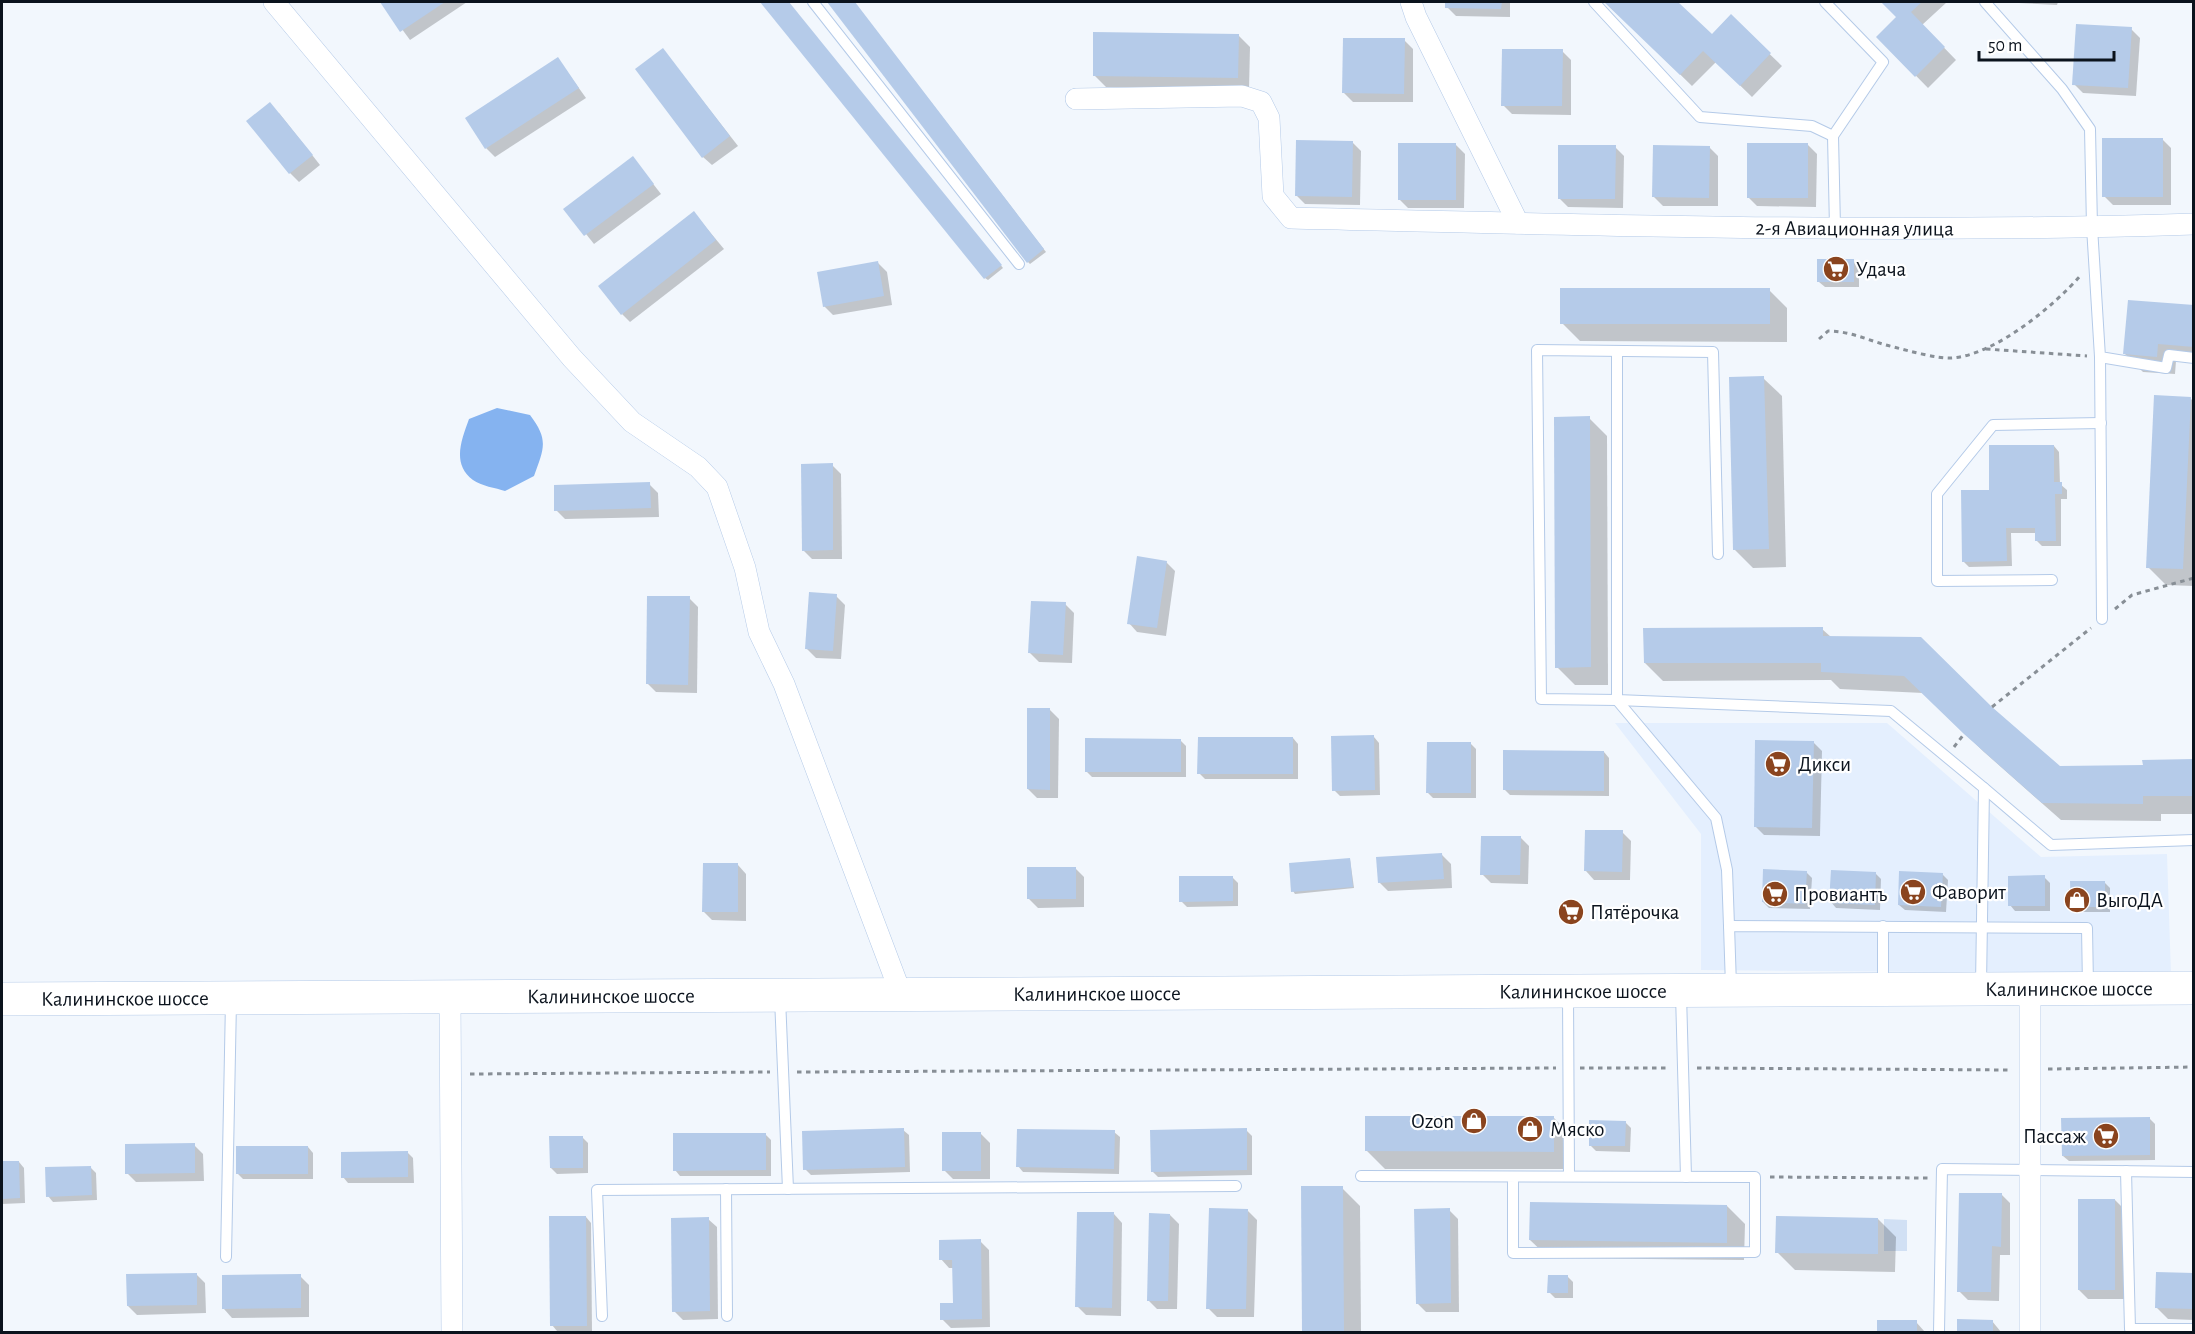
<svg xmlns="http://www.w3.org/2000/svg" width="2195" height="1334" viewBox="0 0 2195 1334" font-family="'Alegreya Sans',sans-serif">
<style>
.built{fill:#e4effe}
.green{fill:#d1e0f4}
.water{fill:#85b3f0}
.shadow{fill:#0003}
.building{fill:#b5cbe9}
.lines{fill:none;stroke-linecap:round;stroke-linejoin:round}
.service-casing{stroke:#b4cae8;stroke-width:12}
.minor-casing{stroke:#b4cae8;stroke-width:22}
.primary-casing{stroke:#b4cae8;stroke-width:34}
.path{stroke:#888f96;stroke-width:3;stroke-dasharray:4.5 4.5;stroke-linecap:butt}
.service{stroke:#fff;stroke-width:10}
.minor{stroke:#fff;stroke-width:21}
.primary{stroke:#fff;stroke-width:33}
.labels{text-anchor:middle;stroke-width:4.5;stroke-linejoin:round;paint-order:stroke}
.street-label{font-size:21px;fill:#0b131d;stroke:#fff}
.poi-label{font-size:21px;fill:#0b131d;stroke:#fff;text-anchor:start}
</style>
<rect width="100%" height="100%" fill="#f2f7fd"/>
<!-- built -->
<path class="built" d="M1615,723H1887L2041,857L2167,854L2171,974L1701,970V834Z"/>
<!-- green -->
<path class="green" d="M1884,1219L1907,1220V1251H1884Z"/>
<!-- water -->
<path class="water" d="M497,408L530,415C549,440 544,448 534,476L505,491C496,488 481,486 473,480C451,464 462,439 469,419Z"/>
<!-- shadow -->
<g class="shadow">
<path d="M382,2H467L410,40Z"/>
<path d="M762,2H788L1003,268L988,280L985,278Z"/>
<path d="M829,2H854L1046,252L1030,264L1028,262Z"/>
<path d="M1447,2H1510V17L1456,16L1447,7Z"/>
<path d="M1676,2L1712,36L1731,17L1782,66L1752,97L1716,62L1692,86L1607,3Z"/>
<path d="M1883,2H1947L1922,25L1956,60L1928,88L1878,37L1898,17Z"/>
<path d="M1998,2H2058L2057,5Z"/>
<path d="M2131,29L2140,38L2136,96L2083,93L2074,84Z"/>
<path d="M1238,35L1250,47L1249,90L1106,87L1094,75Z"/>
<path d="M1404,40L1413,49V102H1353L1344,93Z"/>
<path d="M663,50L738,146L712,165L703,157Z"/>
<path d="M1562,51L1571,60V115L1512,114L1503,105Z"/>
<path d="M558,59L586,98L495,157L486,148Z"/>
<path d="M279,113L320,165L299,182L290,173Z"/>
<path d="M2162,139L2171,148V205H2113L2104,196Z"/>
<path d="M1352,142L1361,151L1360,205L1305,204L1296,195Z"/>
<path d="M1456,145L1465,154L1464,208H1408L1399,199Z"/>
<path d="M1808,145L1817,154L1816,207L1757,206L1748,197Z"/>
<path d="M1615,147L1624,156L1623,208L1568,207L1559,198Z"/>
<path d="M1709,147L1718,156V206H1663L1654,197Z"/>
<path d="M633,158L661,194L594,244L566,209Z"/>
<path d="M694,213L724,249L630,322L622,314Z"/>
<path d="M1853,260L1859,266V287H1825L1819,282Z"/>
<path d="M878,263L887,272L892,305L833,315L824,306Z"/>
<path d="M1769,290L1787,308V342L1580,341L1562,323Z"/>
<path d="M2194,306V363L2176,361L2175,374L2143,372L2125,354Z"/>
<path d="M1763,378L1782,396L1786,567L1753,568L1735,550Z"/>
<path d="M2190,398L2194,402V586L2166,585L2148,567Z"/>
<path d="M1589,418L1607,436L1608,685H1575L1557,667Z"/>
<path d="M2054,446L2059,452L2060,484L2067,490V499H2061V546H2042L2036,540V533H2011L2012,566L1969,567L1963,561L1990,492Z"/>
<path d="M832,465L841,474L842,559H812L803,550Z"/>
<path d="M649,484L658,493L659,517L565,519L556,510Z"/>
<path d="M1166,562L1175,571L1166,636L1137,632L1129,623Z"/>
<path d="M836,596L845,605L841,659L816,658L807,649Z"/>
<path d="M689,598L698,607L697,693L656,692L647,683Z"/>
<path d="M1065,604L1074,613L1072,663L1039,662L1030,653Z"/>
<path d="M1822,629L1831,637L1991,708L2059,768L2144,767L2194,761V814H2161V821L2061,820L1984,752L1923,693L1840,689L1831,680L1663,681L1645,663Z"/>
<path d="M1050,710L1059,719L1058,798H1037L1028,789Z"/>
<path d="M1374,737L1379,743L1380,795L1340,796L1334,790Z"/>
<path d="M1293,738L1298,744V779H1205L1199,773Z"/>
<path d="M1180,740L1186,746V777H1092L1087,772Z"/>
<path d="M1813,742L1822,751L1820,836L1764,835L1755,826Z"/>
<path d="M1471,744L1476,749V798H1433L1427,792Z"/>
<path d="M1604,752L1609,758V796L1510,795L1504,789Z"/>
<path d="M1622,832L1631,841L1630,880H1594L1586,871Z"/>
<path d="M1520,837L1529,846L1528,884L1491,883L1482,874Z"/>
<path d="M1442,855L1451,864L1452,888L1388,891L1379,882Z"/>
<path d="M1350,859L1354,888L1295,894L1293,891Z"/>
<path d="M738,865L746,874V921L712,920L703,911Z"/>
<path d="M1075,868L1084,877V907L1038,908L1029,899Z"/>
<path d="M1806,872L1812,878L1810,909L1769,908L1763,902Z"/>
<path d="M1875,873L1881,879L1880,910L1836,908L1831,902Z"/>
<path d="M1942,874L1948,880L1946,912L1905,910L1899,905Z"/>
<path d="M1232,877L1238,883V906L1187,907L1181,901Z"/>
<path d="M2044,877L2050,883V911H2015L2010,905Z"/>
<path d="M2104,882L2110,888V912H2078L2072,906Z"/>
<path d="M1554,1118L1572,1136L1571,1169H1385L1367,1151Z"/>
<path d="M2149,1118L2155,1124V1160L2069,1161L2063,1156Z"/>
<path d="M1625,1122L1631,1128L1630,1152L1596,1151L1590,1145Z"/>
<path d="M903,1130L909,1135L910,1172L811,1175L805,1169Z"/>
<path d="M1246,1130L1252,1136V1175L1158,1177L1152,1171Z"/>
<path d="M1114,1132L1120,1137L1119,1174L1023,1172L1018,1166Z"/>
<path d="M765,1134L771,1140V1176H680L675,1170Z"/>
<path d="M981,1134L990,1143V1179H953L944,1170Z"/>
<path d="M582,1137L588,1143V1173L557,1174L551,1168Z"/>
<path d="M194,1145L203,1154L204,1181L136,1182L127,1173Z"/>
<path d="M308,1147L313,1153V1179H243L237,1173Z"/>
<path d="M408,1153L413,1158L414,1183H348L343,1177Z"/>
<path d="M19,1162L24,1168L25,1203L2,1204V1163Z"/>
<path d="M90,1167L96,1173L97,1200L53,1202L48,1196Z"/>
<path d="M1303,1188H1342L1360,1206L1361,1332H1303Z"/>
<path d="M2001,1194L2010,1203V1255H2000L1999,1301L1968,1300L1959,1291Z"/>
<path d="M2115,1200L2124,1209V1299H2088L2079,1290Z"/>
<path d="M1727,1206L1745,1224L1744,1260L1549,1258L1530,1240Z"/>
<path d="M1449,1210L1458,1219L1459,1312H1426L1417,1303Z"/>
<path d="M1248,1211L1257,1220L1254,1317H1217L1208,1308Z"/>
<path d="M1114,1214L1122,1223L1121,1316L1086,1315L1077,1306Z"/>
<path d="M1170,1215L1179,1224L1177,1309H1157L1148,1300Z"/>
<path d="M586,1217L591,1223L592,1331H557L552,1325Z"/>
<path d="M708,1219L717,1227L718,1319L683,1320L674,1311Z"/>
<path d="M1878,1219L1896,1237L1895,1272L1795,1270L1777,1252Z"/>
<path d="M980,1241L989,1250L990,1327L951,1328L942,1319L954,1304V1268H949L941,1259Z"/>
<path d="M196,1274L205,1283L206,1313L137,1315L128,1306Z"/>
<path d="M2194,1274V1320L2168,1319L2156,1307Z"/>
<path d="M300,1276L309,1285V1317L232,1318L224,1309Z"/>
<path d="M1567,1276L1573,1282V1298H1555L1549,1292Z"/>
<path d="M1879,1321L1916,1322L1925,1332H1879Z"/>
<path d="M1959,1321H1992L2001,1332H1959Z"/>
</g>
<!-- building -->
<g class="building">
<path d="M380,2H445L400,32Z"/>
<path d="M760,2H789L1002,265L984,279Z"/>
<path d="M827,2H855L1044,249L1027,263Z"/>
<path d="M1445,2H1502L1501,9L1445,8Z"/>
<path d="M1604,2H1678L1712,34L1731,14L1771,53L1740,86L1703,51L1680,75Z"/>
<path d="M1881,2H1922L1911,12L1945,47L1915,77L1876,37L1896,17Z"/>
<path d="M2076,24L2132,27L2128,88L2072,85Z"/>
<path d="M1093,32L1239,34L1238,78L1093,76Z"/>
<path d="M1343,38H1405L1404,94L1342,93Z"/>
<path d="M663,48L730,136L702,158L635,69Z"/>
<path d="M1502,49H1563L1562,106H1501Z"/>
<path d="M558,57L579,88L485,149L465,118Z"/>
<path d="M270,102L313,155L289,174L246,121Z"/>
<rect x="2102" y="138" width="61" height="59"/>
<path d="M1296,140L1353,141L1352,197L1295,196Z"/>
<rect x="1398" y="143" width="58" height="57"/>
<rect x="1747" y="143" width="61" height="55"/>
<path d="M1558,145H1616L1615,199H1558Z"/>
<path d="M1653,145L1710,146L1709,198L1652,197Z"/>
<path d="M633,156L654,184L584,236L563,209Z"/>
<path d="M694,211L716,240L621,315L598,286Z"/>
<rect x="1817" y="259" width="37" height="23"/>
<path d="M878,261L884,296L823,307L817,272Z"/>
<rect x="1560" y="288" width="210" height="36"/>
<path d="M2128,300L2194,305V347L2158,344L2157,357L2123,354Z"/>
<path d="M1764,376L1769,549L1733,550L1729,377Z"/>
<path d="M2154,395L2191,397L2183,569L2146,568Z"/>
<path d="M1590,416L1591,667L1555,668L1554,417Z"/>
<path d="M1989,445H2054V482H2062V494H2055L2056,541H2035V528H2006L2007,561L1962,562L1961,490H1989Z"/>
<path d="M833,463V550L802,551L801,464Z"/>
<path d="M650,482L651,508L554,511V485Z"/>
<path d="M1137,556L1167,561L1157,628L1127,624Z"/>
<path d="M809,592L837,594L833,651L805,649Z"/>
<path d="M647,596H690L688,685L646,684Z"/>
<path d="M1031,601L1066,602L1063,655L1028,653Z"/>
<path d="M1823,627V636L1921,637L1992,707L2060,766L2143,765L2142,760L2194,759V796H2143V804L2042,803L1964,734L1904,676L1821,672V663H1644L1643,628Z"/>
<path d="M1027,708H1050V790L1027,789Z"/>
<path d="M1374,735L1375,790L1332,791L1331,736Z"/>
<path d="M1198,737H1293V774H1197Z"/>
<path d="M1085,738L1181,739V772H1085Z"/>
<path d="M1755,740L1814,741L1812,828L1754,827Z"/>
<path d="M1427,742H1471V793H1426Z"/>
<path d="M1503,750L1604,751V791L1503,790Z"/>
<path d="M1585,830H1623L1622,872L1584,871Z"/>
<path d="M1481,836H1521L1520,875H1480Z"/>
<path d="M1442,853L1444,879L1378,883L1376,857Z"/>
<path d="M1350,858L1353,887L1291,892L1289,863Z"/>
<path d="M703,863H738V912H702Z"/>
<rect x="1027" y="867" width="49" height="32"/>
<path d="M1763,869L1807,871L1805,904L1762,902Z"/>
<path d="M1831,870L1876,872L1875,905L1829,903Z"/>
<path d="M1899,871L1943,873L1941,907L1898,905Z"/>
<path d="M2045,875V906H2008V876Z"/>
<path d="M1179,876H1233V901L1179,902Z"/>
<path d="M2070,881H2105V907H2071Z"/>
<path d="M1365,1116H1554V1152L1365,1151Z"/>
<path d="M2150,1117V1155L2062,1156L2061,1118Z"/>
<path d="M1589,1120L1626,1121L1625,1146H1589Z"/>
<path d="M904,1128L905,1167L803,1170L802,1131Z"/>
<path d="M1247,1128V1170L1151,1172L1150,1130Z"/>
<path d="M1017,1129L1115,1130L1114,1169L1016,1167Z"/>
<rect x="942" y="1132" width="39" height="39"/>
<path d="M673,1133H766V1170L673,1171Z"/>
<path d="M549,1136H583V1168H550Z"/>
<path d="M195,1143V1173L125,1174V1144Z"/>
<rect x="236" y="1146" width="72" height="28"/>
<path d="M408,1151V1177L341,1178V1152Z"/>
<path d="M2,1161H19L20,1198L2,1199Z"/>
<path d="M91,1166L92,1195L46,1197L45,1167Z"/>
<path d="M1301,1186H1343L1344,1332H1302Z"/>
<path d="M1959,1193H2002L2001,1247L1992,1246L1991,1292H1957Z"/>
<rect x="2078" y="1199" width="37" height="91"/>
<path d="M1530,1202L1727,1205V1243L1529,1240Z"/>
<path d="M1209,1208L1248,1209L1246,1309H1206Z"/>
<path d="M1450,1208L1451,1303L1416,1304L1414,1209Z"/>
<path d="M1077,1212H1114L1112,1308L1075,1307Z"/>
<path d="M1149,1213L1170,1214L1168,1301H1147Z"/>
<path d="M549,1216H586L587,1326H550Z"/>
<path d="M1776,1216L1878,1218V1254L1775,1253Z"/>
<path d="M709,1217L710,1311L672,1312L671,1218Z"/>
<path d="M981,1239L982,1319L940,1320V1303H953L952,1260H939V1240Z"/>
<path d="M2156,1272L2194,1273V1309L2155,1308Z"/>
<path d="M197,1273V1305L127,1306L126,1274Z"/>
<path d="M301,1274V1308L222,1309V1275Z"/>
<path d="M1548,1275H1568V1293H1547Z"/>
<path d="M1957,1319L1993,1320V1332H1957Z"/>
<rect x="1877" y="1320" width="40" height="12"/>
</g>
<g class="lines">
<!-- service casing -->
<g class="service-casing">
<g id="service">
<path d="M813,2L1019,264"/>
<path d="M1594,2L1700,117L1812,126L1833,136L1835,228"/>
<path d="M1825,2L1883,62L1833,136"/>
<path d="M1985,2L2062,89L2090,129L2092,227L2100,357L2166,368L2169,355L2194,358"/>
<path d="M1617,352V700L1891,711L1984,788L1981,985"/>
<path d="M2100,357L2102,619"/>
<path d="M1718,554L1713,352L1537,350L1541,699L1617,700L1716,818L1727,870L1729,926"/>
<path d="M2052,580L1937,581V494L1993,425L2101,423"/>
<path d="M1984,788L2051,845L2194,840"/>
<path d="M1883,926V986"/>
<path d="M1731,986L1729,926L2087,928L2088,986"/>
<path d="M1568,994L1569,1176"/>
<path d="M1681,994L1686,1177"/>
<path d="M780,998L788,1189"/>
<path d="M2126,1171L2130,1329H2194"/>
<path d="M1361,1176L1755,1177V1252L1513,1253V1177"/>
<path d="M726,1189L727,1316"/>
<path d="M226,1257L231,1001"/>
<path d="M602,1316L597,1190L1236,1186"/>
<path d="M1939,1332L1942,1169L2194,1172"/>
</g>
</g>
<!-- minor casing -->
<g class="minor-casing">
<g id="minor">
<path d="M274,2L572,358L632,422L698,467L717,487L745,568L759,632L784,684L901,994"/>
<path d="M1411,2L1416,17L1518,223"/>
<path id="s1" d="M1076,99L1242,96L1261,102L1269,118L1273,196L1291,218C1592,225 1893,234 2194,224"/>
<path d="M450,996L452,1332"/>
<path d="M2030,1332V988"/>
</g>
</g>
<!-- primary casing -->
<g class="primary-casing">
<g id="primary">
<path id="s2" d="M2,999L2194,988"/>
</g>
</g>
<!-- path -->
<g class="path">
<path d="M1819,339L1828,331C1852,331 1871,342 1894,347C1909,351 1938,359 1952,358C1995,355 2054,306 2081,275"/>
<path d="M1986,349L2087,356"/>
<path d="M2115,609L2132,595L2194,578"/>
<path d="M1992,707L2091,628"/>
<path d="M1954,747L1964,734"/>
<path d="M1580,1068H1670"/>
<path d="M1697,1068L2012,1070"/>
<path d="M2048,1069L2194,1067"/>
<path d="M797,1072L1556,1068"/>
<path d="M470,1074L770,1072"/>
<path d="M1770,1177L1928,1178"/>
</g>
<!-- service -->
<use href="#service" class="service"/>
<!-- minor -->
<use href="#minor" class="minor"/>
<!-- primary -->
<use href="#primary" class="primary"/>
</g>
<!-- icons -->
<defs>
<g id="supermarket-disc" transform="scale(1.35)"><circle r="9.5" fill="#8a441e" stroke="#fff"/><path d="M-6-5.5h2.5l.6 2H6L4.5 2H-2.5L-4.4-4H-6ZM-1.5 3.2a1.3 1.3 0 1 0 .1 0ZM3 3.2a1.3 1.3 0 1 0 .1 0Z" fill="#fff"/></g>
<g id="shop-disc" transform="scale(1.35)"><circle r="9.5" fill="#8a441e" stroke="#fff"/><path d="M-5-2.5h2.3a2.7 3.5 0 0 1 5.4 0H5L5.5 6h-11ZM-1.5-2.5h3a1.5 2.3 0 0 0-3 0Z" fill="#fff"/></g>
</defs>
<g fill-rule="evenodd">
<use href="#supermarket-disc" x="1836" y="269"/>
<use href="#supermarket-disc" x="1778" y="764"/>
<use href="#supermarket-disc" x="1913" y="892"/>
<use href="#supermarket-disc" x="1775" y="894"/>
<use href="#shop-disc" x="2077" y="900"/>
<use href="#supermarket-disc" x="1571" y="912"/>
<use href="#shop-disc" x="1474" y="1121"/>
<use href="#shop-disc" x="1530" y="1129"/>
<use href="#supermarket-disc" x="2106" y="1136"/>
</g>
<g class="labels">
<!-- street labels -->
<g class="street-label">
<text dy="7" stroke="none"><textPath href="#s1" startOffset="874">2-я Авиационная улица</textPath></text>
<text dy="7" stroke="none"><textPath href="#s2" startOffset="2067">Калининское шоссе</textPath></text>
<text dy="7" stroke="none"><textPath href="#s2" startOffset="1581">Калининское шоссе</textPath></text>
<text dy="7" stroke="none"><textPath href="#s2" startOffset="1095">Калининское шоссе</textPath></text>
<text dy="7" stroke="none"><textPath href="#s2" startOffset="609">Калининское шоссе</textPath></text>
<text dy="7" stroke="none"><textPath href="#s2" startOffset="123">Калининское шоссе</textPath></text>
</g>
<!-- poi labels -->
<g class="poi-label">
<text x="1856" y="276">Удача</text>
<text x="1798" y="771">Дикси</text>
<text x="1932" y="899">Фаворит</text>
<text x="1794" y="901">Провиантъ</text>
<text x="2096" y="907">ВыгоДА</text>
<text x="1590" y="919">Пятёрочка</text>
<text x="1454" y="1128" text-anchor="end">Ozon</text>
<text x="1550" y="1136">Мяско</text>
<text x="2086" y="1143" text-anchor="end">Пассаж</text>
</g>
</g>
<!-- border -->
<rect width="2195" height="1334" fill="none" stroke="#0b131d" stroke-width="6"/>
<!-- scale -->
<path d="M1979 51v9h135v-9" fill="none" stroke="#0b131d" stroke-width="3"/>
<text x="1988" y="51" font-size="18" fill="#0b131d" stroke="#ffffff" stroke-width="4.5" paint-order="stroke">50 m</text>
</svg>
